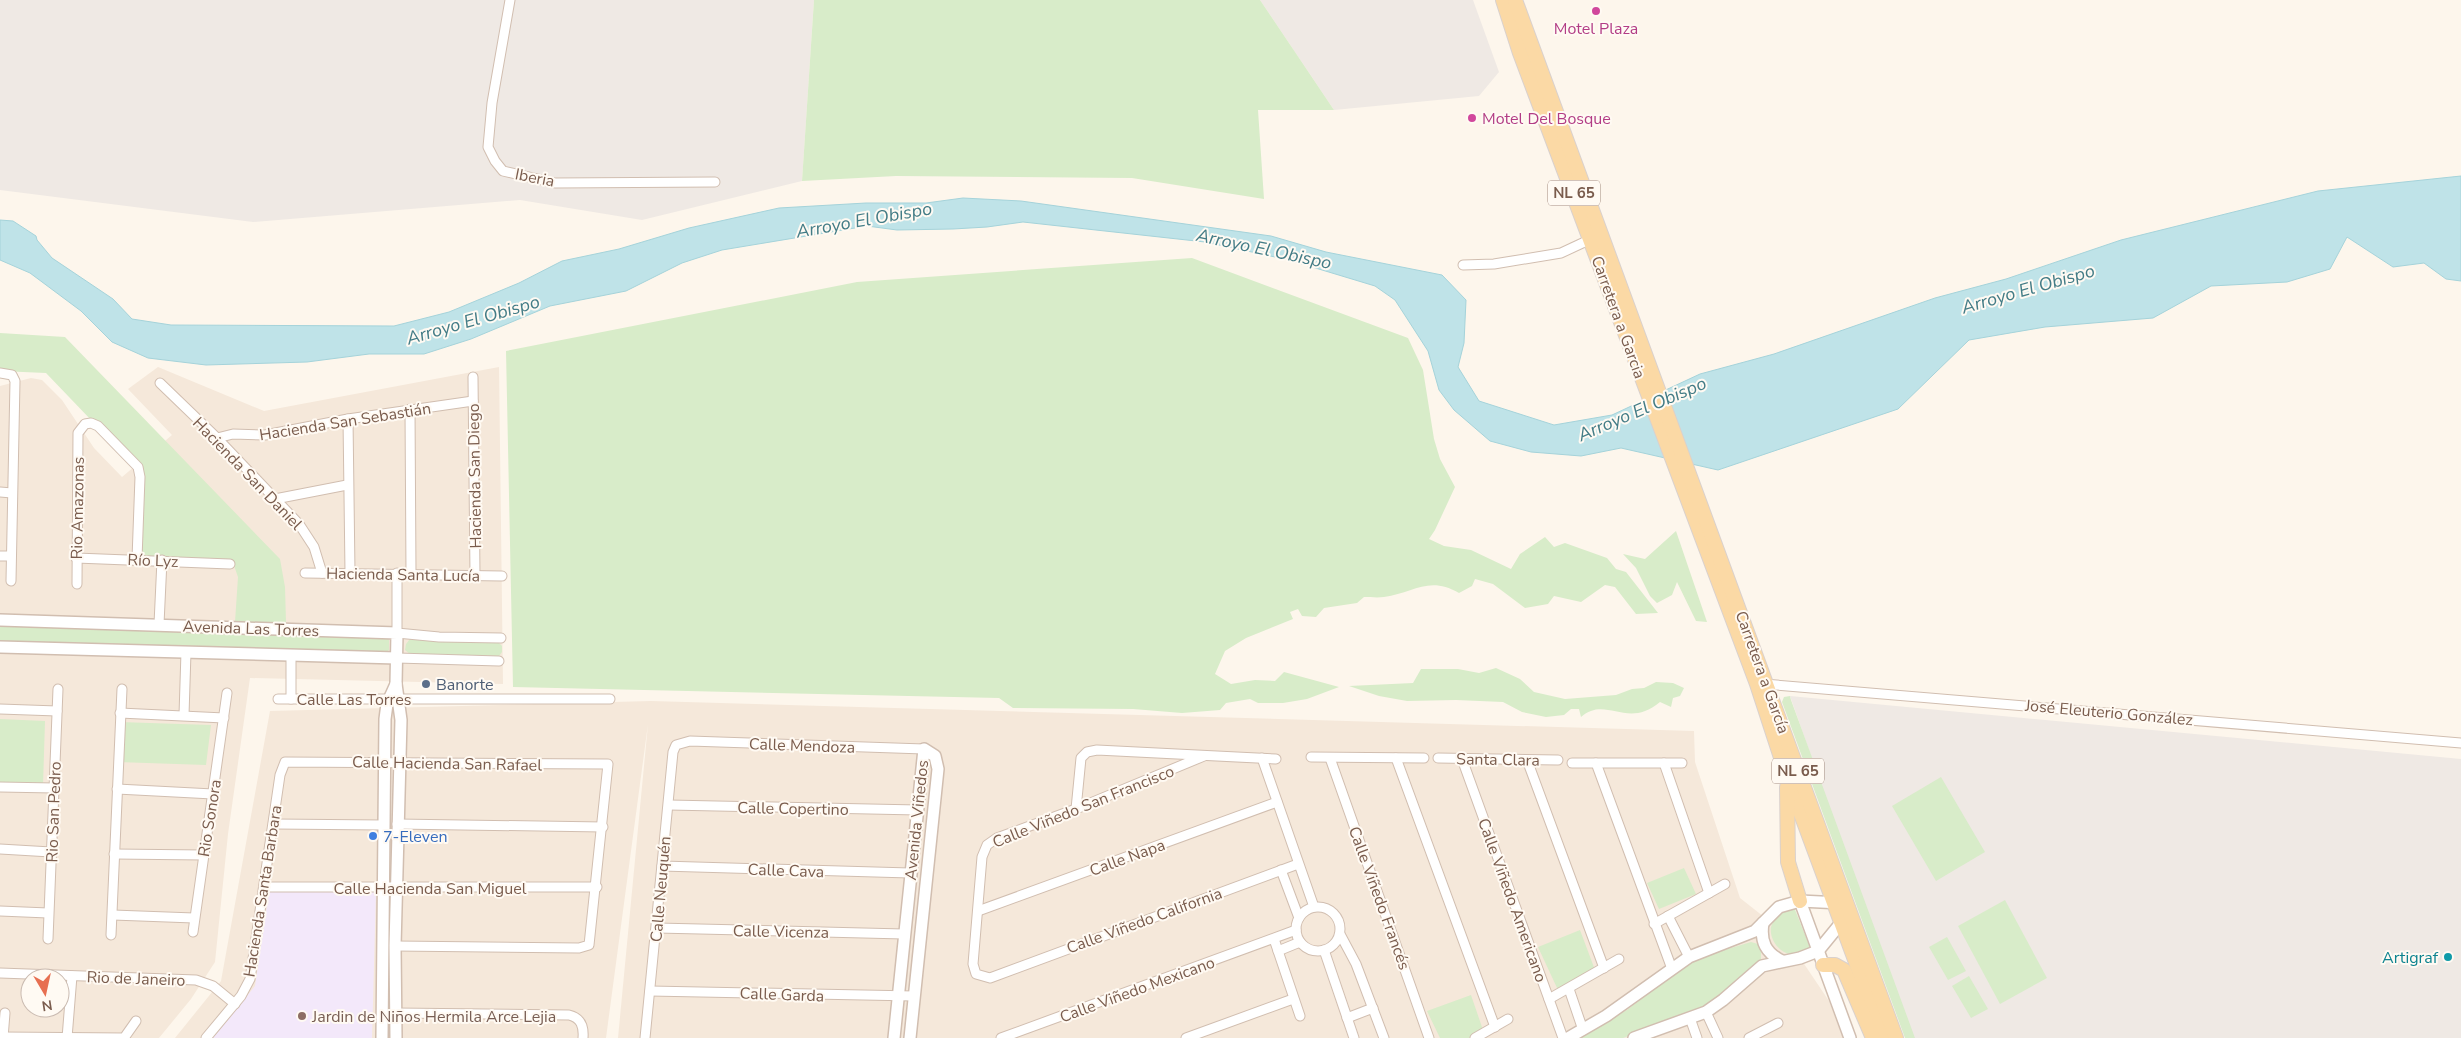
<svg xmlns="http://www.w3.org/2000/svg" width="2461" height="1038" viewBox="0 0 2461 1038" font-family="'Nunito Sans',sans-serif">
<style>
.residential{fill:#f5e8da;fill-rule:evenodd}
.industrial{fill:#efe9e4}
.education{fill:#f3e8fa}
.green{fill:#d8ecc9}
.water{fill:#bfe3e8;stroke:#a5d3da}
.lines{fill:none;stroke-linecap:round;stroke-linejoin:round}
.minor-casing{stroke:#d1beb0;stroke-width:11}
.tertiary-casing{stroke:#d1beb0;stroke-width:14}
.primary-casing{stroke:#dad1cd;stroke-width:16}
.minor{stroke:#fff;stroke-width:9}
.tertiary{stroke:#fff;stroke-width:11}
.primary{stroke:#fbd9a5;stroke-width:14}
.hotel-dot{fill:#d1479c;stroke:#fffaf3;stroke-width:2}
.service-dot{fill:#5c6f8a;stroke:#fffaf3;stroke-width:2}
.shop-dot{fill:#3f7fe0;stroke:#fffaf3;stroke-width:2}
.culture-dot{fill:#0f9aa8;stroke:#fffaf3;stroke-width:2}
.education-dot{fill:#8d6e63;stroke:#fffaf3;stroke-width:2}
.labels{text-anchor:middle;stroke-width:4;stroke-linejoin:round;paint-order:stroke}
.shield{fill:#fffaf3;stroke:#a28b7f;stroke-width:1}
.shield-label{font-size:15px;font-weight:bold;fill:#7a5c4d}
.hotel-label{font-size:16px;fill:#b23c85;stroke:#fffaf3}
.street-label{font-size:16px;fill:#7a5c4d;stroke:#fffaf3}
.service-label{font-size:16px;fill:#4e5e75;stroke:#fffaf3;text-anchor:start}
.shop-label{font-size:16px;fill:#366cbe;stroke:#fffaf3;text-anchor:start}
.culture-label{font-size:16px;fill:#0d838f;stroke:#fffaf3;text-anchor:end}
.education-label{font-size:16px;fill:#785e54;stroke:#fffaf3;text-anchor:start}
.water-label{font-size:18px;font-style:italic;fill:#437c86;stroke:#fffaf3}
</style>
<rect width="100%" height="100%" fill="#fdf6ec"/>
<!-- residential -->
<g class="residential">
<path d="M158,367L264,411L499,367L503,684L250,678L228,834L215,962L191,999L159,1038H0V386L31,378L42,380L62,400L94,448L122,477L172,435L128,389ZM30,978H60V1008H30Z"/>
<path d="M651,701L1694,731L1695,762L1740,898L1782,931L1829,1001L1843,1038H618L648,724L606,1038H175L221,981L270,711Z"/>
</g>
<!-- industrial -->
<g class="industrial">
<path d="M0,0H814L802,181L642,220L520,200L253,222L0,190Z"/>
<path d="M1260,0H1473L1499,72L1479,96L1334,110Z"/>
<path d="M1790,696L2461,759V1038H1910Z"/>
</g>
<!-- education -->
<path class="education" d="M269,892H376L372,1038H213L255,986Z"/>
<!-- green -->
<g class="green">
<path d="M814,0H1260L1334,110H1258L1264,199L1132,178L896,176L802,181Z"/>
<path d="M1192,258L1408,338L1423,370L1434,439L1440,459L1455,487L1435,530L1429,539L1444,546L1471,550L1511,569L1520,554L1545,537L1554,547L1565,543L1607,558L1616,569L1626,572L1658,613L1636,614L1615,587L1605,585L1581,602L1554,596L1548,604L1525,608L1493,584L1475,579L1472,586L1459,593C1429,575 1413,593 1384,597C1377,598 1370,597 1364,597L1357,603L1324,608L1316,617L1302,616L1298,609L1290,612L1293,619L1246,638L1225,651L1215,674L1231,684L1255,680L1275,681L1284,672L1339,687L1307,699L1283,703H1258L1250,699L1226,703L1220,710L1182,713L1133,709L1013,708L999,698L513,687L506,351L857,282Z"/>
<path d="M0,333L65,337L280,559L285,587L286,622H235L238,577L232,560L137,557L139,470L46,373L0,371Z"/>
<path d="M1676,531L1707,622L1696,621L1677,582L1672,595L1657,603L1650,596L1636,568L1623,554L1645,559Z"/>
<path d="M0,621L385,633L389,640V650L383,655L0,642Z"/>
<path d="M410,639L498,642L502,646V652L499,656L410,654L405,650L406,644Z"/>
<path d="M1496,668L1520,679L1534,692L1565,699L1616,695L1632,689L1644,688L1656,682L1673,683L1684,688L1680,696L1673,698L1671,707L1660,702C1627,730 1606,695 1581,717L1579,709H1571L1564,715L1546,717L1522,712L1503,702L1456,700L1407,701L1379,696L1349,686L1413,683L1421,669H1458L1479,673Z"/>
<path d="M1790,696L1791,700L1915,1038H1905L1782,702L1784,697Z"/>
<path d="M0,719L45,721L43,785L0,783Z"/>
<path d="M119,722L211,725L206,765L117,762Z"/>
<path d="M1941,777L1985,852L1936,881L1892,806Z"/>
<path d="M1684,868L1696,894L1659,909L1647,883Z"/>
<path d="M2005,900L2047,978L2000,1004L1958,926Z"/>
<path d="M1794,907L1811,950C1806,952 1800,954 1795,955C1781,955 1769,941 1771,927C1773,920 1777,915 1782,909Z"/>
<path d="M1580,930L1595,970L1558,990L1538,947Z"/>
<path d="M1947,937L1966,971L1948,980L1929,947Z"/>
<path d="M1751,942L1758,944L1761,950V960L1718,998L1697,1011L1623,1038H1577L1627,1010L1687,964L1711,954Z"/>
<path d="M1969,976L1988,1009L1971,1018L1952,986Z"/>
<path d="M1471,995L1483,1030L1470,1038H1440L1427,1011Z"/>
</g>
<!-- water -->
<path class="water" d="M2461,176V281L2446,279L2424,263L2393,267L2347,237L2330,269L2287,282L2211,286L2153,318L2045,327L1969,340L1898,409L1718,470L1621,448L1581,456L1531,452L1490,441L1454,410L1439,390L1428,351L1395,300L1375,286L1289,260L1205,242L1023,222L987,227L953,229L897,230L867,226L722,250L682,263L626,291L550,306L471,339L424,354H369L307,362L206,365L148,358L112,342L81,311L30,273L0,260V220L13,221L36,236L37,240L52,258L113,299L132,319L171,325L394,326L449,312L519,283L562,261L619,249L689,228L779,208L866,203H926L963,198L1021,201L1271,236L1326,252L1442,275L1466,300L1464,343L1458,367L1479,401L1554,425L1612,415L1700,374L1774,354L1935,298L2006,279L2121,240L2318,191Z"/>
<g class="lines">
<!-- minor casing -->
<g class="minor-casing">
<g id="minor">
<path d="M510,0L492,103L488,147L495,161L503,171L555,183L715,182"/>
<path d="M1463,265L1494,264L1561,253L1591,239"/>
<path d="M0,373L12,375L15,381L11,581"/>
<path d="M473,377L475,575"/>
<path d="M160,383L217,438L299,524L314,547L322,573"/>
<path d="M410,409L411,573"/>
<path d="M348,419L350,572"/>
<path d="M217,438L233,434L265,435L348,419L473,401"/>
<path d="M0,492L12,493"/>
<path d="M275,499L347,485"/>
<path d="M0,556H10"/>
<path d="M76,558L230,564"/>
<path d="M305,573L502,576"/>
<path d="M397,573V633L439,637L501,638"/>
<path d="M77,584L78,433L85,424L91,423L98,426L138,467L140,477L137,559"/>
<path d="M159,624L162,560"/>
<path d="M397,658L499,661"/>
<path d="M1764,684L2461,743"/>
<path d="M278,699H610"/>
<path d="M291,699V655"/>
<path d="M0,709L57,711"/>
<path d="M120,713L224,718"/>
<path d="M184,715L186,652"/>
<path d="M1204,756L1076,809L997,838L987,845L982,857L973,964L976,974L990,978L1298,864"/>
<path d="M1311,757L1424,758"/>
<path d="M1262,758L1314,907"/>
<path d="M1330,758L1429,1038"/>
<path d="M1396,758L1495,1027"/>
<path d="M1438,758L1558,760"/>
<path d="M1462,759L1563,1038"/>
<path d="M1527,760L1604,968"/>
<path d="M1572,763H1682"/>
<path d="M1596,763L1672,969"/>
<path d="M1664,763L1709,893"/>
<path d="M0,787L54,788"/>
<path d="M117,789L213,794"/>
<path d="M669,805L918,810"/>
<path d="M1076,809L1081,758L1087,752L1097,750L1276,759"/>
<path d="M274,824L383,825"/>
<path d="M397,824L603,827"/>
<path d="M0,849L51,852"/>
<path d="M114,854L204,855"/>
<path d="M662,866L910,873"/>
<path d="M1281,870L1299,918"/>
<path d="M264,887H597"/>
<circle cx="1318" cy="929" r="22"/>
<path d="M0,911L48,913"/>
<path d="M978,911L1277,802"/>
<path d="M113,915L194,918"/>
<path d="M1668,916L1689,957"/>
<path d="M1654,924L1725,884"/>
<path d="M657,928L904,934"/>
<path d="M193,932L227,693"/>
<path d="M1340,934L1356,964L1384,1038"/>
<path d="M111,935L122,689"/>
<path d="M48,939L58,689"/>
<path d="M1274,939L1300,1016"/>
<path d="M1324,950L1354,1038"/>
<path d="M1278,951L1300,942"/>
<path d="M0,973L196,980L213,986L235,1004"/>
<path d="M1569,989L1583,1030"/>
<path d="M650,991L914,996"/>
<path d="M1549,999L1619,959"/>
<path d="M1706,1012L1718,1038"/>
<path d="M396,1013L569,1015C581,1018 584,1026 583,1038"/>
<path d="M1347,1018L1373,1008"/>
<path d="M1690,1018L1697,1038"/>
<path d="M3,1037L124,1038L136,1021"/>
<path d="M3,1038L5,1013"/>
<path d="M67,1038L72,976"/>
<path d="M206,1038L241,996L250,979L280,775L285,762L608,764L589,945L579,948L395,946"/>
<path d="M645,1038L673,752L676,745L690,741L924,749"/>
<path d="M1001,1038L1296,930"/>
<path d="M1186,1038L1293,999"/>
<path d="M1475,1038L1508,1019"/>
<path d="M1749,1038L1778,1023"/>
</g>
</g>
<!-- tertiary casing -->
<g class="tertiary-casing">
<g id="tertiary">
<path d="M0,620L397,633L396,684L401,720L395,946L396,1038"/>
<path d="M0,647L397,658"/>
<path d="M1800,901L1850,1038"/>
<path d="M1763,923C1760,942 1766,953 1782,961"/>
<path d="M382,1038L385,719L387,704L396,684"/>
<path d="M894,1038L924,749L935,756L938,769L910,1038"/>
<path d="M1568,1038L1606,1016L1689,957L1755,931L1779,907L1800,901L1841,903"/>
<path d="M1634,1038L1706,1012L1723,1000L1762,966L1800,958L1818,951L1845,918"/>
</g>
</g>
<!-- primary casing -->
<g class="primary-casing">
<g id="primary">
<path d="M1503,0L1520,53L1757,684L1787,776L1884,1038"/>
<path d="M1515,0L1896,1038"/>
<path d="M1787,787L1788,862L1800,901"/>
<path d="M1823,965H1835L1844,970L1873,1038"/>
</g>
</g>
<!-- minor -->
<use href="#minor" class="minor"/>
<!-- tertiary -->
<use href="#tertiary" class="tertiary"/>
<!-- primary -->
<use href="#primary" class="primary"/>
</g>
<!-- markers -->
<g class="hotel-dot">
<circle cx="1596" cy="11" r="5"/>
<circle cx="1472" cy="118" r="5"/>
</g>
<circle class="service-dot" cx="426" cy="684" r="5"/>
<circle class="shop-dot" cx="373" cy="836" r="5"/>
<circle class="culture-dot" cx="2448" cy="957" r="5"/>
<circle class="education-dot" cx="302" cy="1016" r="5"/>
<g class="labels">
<!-- shield labels -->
<g class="shield">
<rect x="1548" y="180.5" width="52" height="25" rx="4"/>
<rect x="1772" y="758.5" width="52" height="25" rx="4"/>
</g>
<g class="shield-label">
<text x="1574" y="198">NL 65</text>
<text x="1798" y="776">NL 65</text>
</g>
<!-- hotel labels -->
<g class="hotel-label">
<text x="1596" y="34">Motel Plaza</text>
<text x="1482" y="124" text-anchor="start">Motel Del Bosque</text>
</g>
<!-- street labels -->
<g class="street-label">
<text transform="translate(535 177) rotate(11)" y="6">Iberia</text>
<text transform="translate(1619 317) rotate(70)" y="6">Carretera a Garcia</text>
<text transform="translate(345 421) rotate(-9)" y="6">Hacienda San Sebastián</text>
<text transform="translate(248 473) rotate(46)" y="6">Hacienda San Daniel</text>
<text transform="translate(474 476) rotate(-91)" y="6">Hacienda San Diego</text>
<text transform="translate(77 508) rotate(-89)" y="6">Rio Amazonas</text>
<text transform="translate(153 560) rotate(2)" y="6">Río Lyz</text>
<text transform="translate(403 574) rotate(1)" y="6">Hacienda Santa Lucía</text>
<text transform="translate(251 628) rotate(2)" y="6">Avenida Las Torres</text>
<text transform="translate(1763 672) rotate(70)" y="6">Carretera a García</text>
<text x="354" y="705">Calle Las Torres</text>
<text transform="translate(2109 712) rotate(5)" y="6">José Eleuterio González</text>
<text transform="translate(802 745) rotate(2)" y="6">Calle Mendoza</text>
<text transform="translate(1498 759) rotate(1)" y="6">Santa Clara</text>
<text transform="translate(447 763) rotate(1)" y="6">Calle Hacienda San Rafael</text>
<text transform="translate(1083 806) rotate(-22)" y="6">Calle Viñedo San Francisco</text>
<text transform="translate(793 808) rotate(1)" y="6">Calle Copertino</text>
<text transform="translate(53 812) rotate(-88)" y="6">Rio San Pedro</text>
<text transform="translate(209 818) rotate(-81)" y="6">Rio Sonora</text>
<text transform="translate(916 820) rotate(-84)" y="6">Avenida Viñedos</text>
<text transform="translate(1127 857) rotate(-20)" y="6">Calle Napa</text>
<text transform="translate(786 870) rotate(2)" y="6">Calle Cava</text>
<text x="430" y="894">Calle Hacienda San Miguel</text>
<text transform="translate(660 889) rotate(-85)" y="6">Calle Neuquén</text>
<text transform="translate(262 891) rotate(-81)" y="6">Hacienda Santa Barbara</text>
<text transform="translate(1380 898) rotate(70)" y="6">Calle Viñedo Francés</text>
<text transform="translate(1513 900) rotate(70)" y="6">Calle Viñedo Americano</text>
<text transform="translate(1144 920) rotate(-20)" y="6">Calle Viñedo California</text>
<text transform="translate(781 931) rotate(1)" y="6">Calle Vicenza</text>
<text transform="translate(136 978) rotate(2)" y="6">Rio de Janeiro</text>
<text transform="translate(1137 989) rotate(-20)" y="6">Calle Viñedo Mexicano</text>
<text transform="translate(782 994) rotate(2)" y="6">Calle Garda</text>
</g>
<!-- service labels -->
<g class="service-label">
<text x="436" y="690">Banorte</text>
</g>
<!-- shop labels -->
<g class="shop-label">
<text x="383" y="842">7-Eleven</text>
</g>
<!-- culture labels -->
<g class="culture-label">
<text x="2438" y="963">Artigraf</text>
</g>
<!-- education labels -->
<g class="education-label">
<text x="312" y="1022">Jardin de Niños Hermila Arce Lejia</text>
</g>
<!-- water labels -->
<g class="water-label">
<text transform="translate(864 220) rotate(-10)" y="6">Arroyo El Obispo</text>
<text transform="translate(1264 249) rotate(12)" y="6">Arroyo El Obispo</text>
<text transform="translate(2028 289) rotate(-16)" y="6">Arroyo El Obispo</text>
<text transform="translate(473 320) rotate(-16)" y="6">Arroyo El Obispo</text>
<text transform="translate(1642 409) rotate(-23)" y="6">Arroyo El Obispo</text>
</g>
</g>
<!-- north arrow -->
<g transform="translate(45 993) rotate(171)"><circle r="24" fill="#fffaf3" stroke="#cabbb1"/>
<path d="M0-4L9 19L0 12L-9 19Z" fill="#e76f51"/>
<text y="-8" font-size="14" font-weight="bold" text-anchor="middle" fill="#7a5c4d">N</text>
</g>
</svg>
